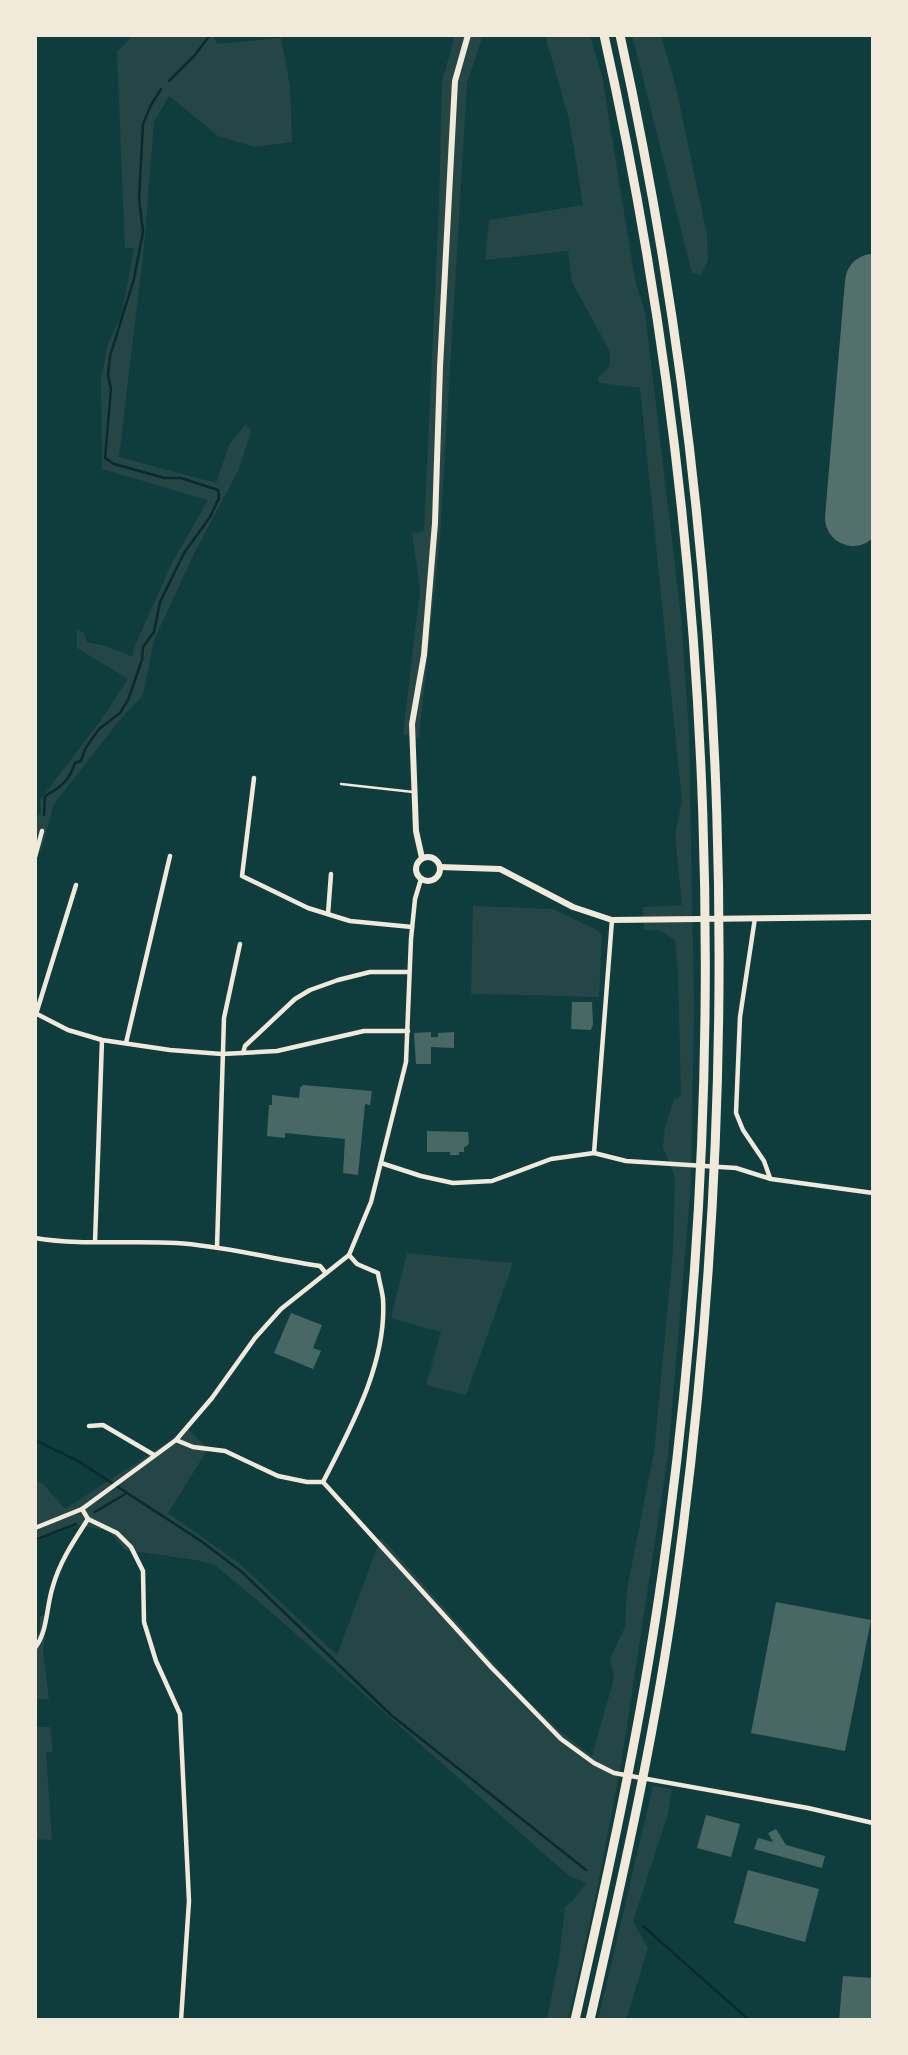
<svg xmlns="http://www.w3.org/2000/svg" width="908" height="2055" viewBox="0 0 908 2055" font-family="'Source Sans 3',sans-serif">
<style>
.green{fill:#244646}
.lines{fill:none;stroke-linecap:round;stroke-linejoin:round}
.stream{stroke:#0a2a2b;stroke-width:2.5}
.runway{stroke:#53706d;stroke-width:56}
.building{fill:#486865}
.service{stroke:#f1e9da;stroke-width:2.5}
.minor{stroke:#f1e9da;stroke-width:4.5}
.secondary{stroke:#f1e9da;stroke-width:6}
.motorway{stroke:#f1e9da;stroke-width:9}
</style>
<rect width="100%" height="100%" fill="#0f3d3e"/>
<!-- green -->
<g class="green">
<path d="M133,35H213L217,44L281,38L290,86L292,142L255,147L218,136L169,96L154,122L144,247L119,457L216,483L230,443L246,424L251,432L238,471L196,550L154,640L143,695L119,721L54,804L41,851L35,836V818L41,813L40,800L101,720L128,679L77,648V630L84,633L87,642L105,646L133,657V650L172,563L208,500L102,469L101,380L108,344L122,314L134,248H125L117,52Z"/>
<path d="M455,35H483L467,83L440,538L419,738L403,734L420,590L412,533L424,531L439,204L442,82Z"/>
<path d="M545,35H590L602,76L635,280L645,312L681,616L689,733L694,1007L691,1183L668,1456L622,1758L598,1885L568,2020H547L559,1959L565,1907L572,1902L586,1883L568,1875L263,1605L215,1565L196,1560L125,1550L109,1531L79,1525L35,1542V1480L44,1485L65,1509L188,1429L208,1449L168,1513L239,1563L337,1655L381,1537L521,1694L561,1732L592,1756L614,1678L610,1659L625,1627L627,1589L654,1453L673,1251L675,1177L663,1147L665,1127L674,1100L681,1096L678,971L675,940L659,930H644L643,907L682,905L675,835L682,801L640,388L600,383L597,378C609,370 612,365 609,350L572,282L568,251L485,260L489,220L583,205L569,119Z"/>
<path d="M632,35H661L675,83L707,235L708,260L701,275L692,273Z"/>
<path d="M473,906L553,909L599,931L602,936L599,997L471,994Z"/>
<path d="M407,1253L513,1263L466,1395L426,1385L441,1332L391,1318Z"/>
<path d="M40,1616H48L43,1651L49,1699H35V1639L40,1631Z"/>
<path d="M35,1727H50L53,1751L46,1753L52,1840L35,1839Z"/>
<path d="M653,1786L672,1789L668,1814L633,1921L648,1948L626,2020H598Z"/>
</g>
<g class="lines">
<!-- stream -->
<g class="stream">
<path d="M169,81L195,55L210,35"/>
<path d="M44,815L45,796C61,787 69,781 75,763L81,761L85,749L99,729L120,713L128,700L142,660L143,647L154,632L160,602L184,553L210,517L219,498L218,490L181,478H165L114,464L105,458L111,389L108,375L110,356L134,279L143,232L139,199L143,124L151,105L161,89"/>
<path d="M35,1440L78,1461L201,1541L242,1572L391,1715L586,1870"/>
<path d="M95,1512L125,1494"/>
<path d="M35,1540L76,1524"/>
<path d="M643,1926L749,2020"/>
</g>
<!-- runway -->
<path class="runway" d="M853,518L873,282"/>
</g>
<!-- building -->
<g class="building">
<path d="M572,1002H592L593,1024L591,1030L571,1029Z"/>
<path d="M431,1032V1037H438V1033L454,1032V1048L431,1047V1064H416L414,1033Z"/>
<path d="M303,1085L372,1091L370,1105L365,1104L358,1175L343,1173L345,1139L285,1133V1138L267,1136L269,1105H272V1095L299,1098L300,1088Z"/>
<path d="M427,1131L468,1132L469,1143L467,1146L464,1147V1152H459V1155H450V1152H427Z"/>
<path d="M291,1313L322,1325L313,1348L321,1351L313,1369L274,1353Z"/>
<path d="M776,1602L871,1620L845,1751L751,1733Z"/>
<path d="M706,1815L740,1824L731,1857L697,1848Z"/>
<path d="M776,1829L786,1845L825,1856L822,1868L754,1849L758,1838L773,1842L768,1833Z"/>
<path d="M748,1870L819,1889L805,1942L734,1923Z"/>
<path d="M843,1976L873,1978V2020H839Z"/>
</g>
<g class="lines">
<!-- service -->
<path class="service" d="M341,784L413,792"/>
<!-- minor -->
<g class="minor">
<path d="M254,778L242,876L308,908L350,921L412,927"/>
<path d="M35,857L42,831"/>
<path d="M328,914L331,874"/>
<path d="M755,918L740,1017L736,1113L743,1130L764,1161L770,1178"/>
<path d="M35,1013L68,1030L102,1040L170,1050L222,1054L277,1051L364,1031H408"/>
<path d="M36,1014L76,885"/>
<path d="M126,1043L170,856"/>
<path d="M243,1053L245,1046L295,999L310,990L338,980L370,972H408"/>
<path d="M594,1153L612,920"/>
<path d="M381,1163L421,1176L453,1183L492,1181L551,1159L594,1153L626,1161L736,1168L771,1179L873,1193"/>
<path d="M35,1238C82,1246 129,1240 176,1243C225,1246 272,1259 320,1266L325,1272"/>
<path d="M95,1242L102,1040"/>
<path d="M217,1247L224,1018L240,944"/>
<path d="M89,1426L103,1425L154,1455"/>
<path d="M176,1440L193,1447L225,1451L278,1476L307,1482H323L491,1667L561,1739L594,1763L614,1773L808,1808L873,1823"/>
<path d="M323,1482C351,1427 387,1363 383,1299C382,1290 379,1281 378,1273L357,1264L349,1255"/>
<path d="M82,1509L88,1519L117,1533L131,1547L143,1571L144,1622L156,1661L180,1714L189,1901L181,2020"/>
<path d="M35,1528L82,1509L176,1440L212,1398L255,1338L281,1309L349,1255L371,1202L406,1062L411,939L415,899L421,879"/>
<path d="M35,1648C48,1631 46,1607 53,1586C60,1561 74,1541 88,1519"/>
</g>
<!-- secondary -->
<g class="secondary">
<circle cx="428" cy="869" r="12"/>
<path d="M422,858L416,831L412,724L424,655L435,523L440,367L455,81L468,35"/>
<path d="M440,867L500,869L573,907L612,920L873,917"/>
</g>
<!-- motorway -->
<g class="motorway">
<path d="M575,2020C607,1879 638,1738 659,1596C735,1079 718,545 604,35"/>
<path d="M590,2020C622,1880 654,1739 674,1596C747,1075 733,549 620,35"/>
</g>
</g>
<!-- border -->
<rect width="908" height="2055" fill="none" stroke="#f1e9da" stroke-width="74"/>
</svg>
